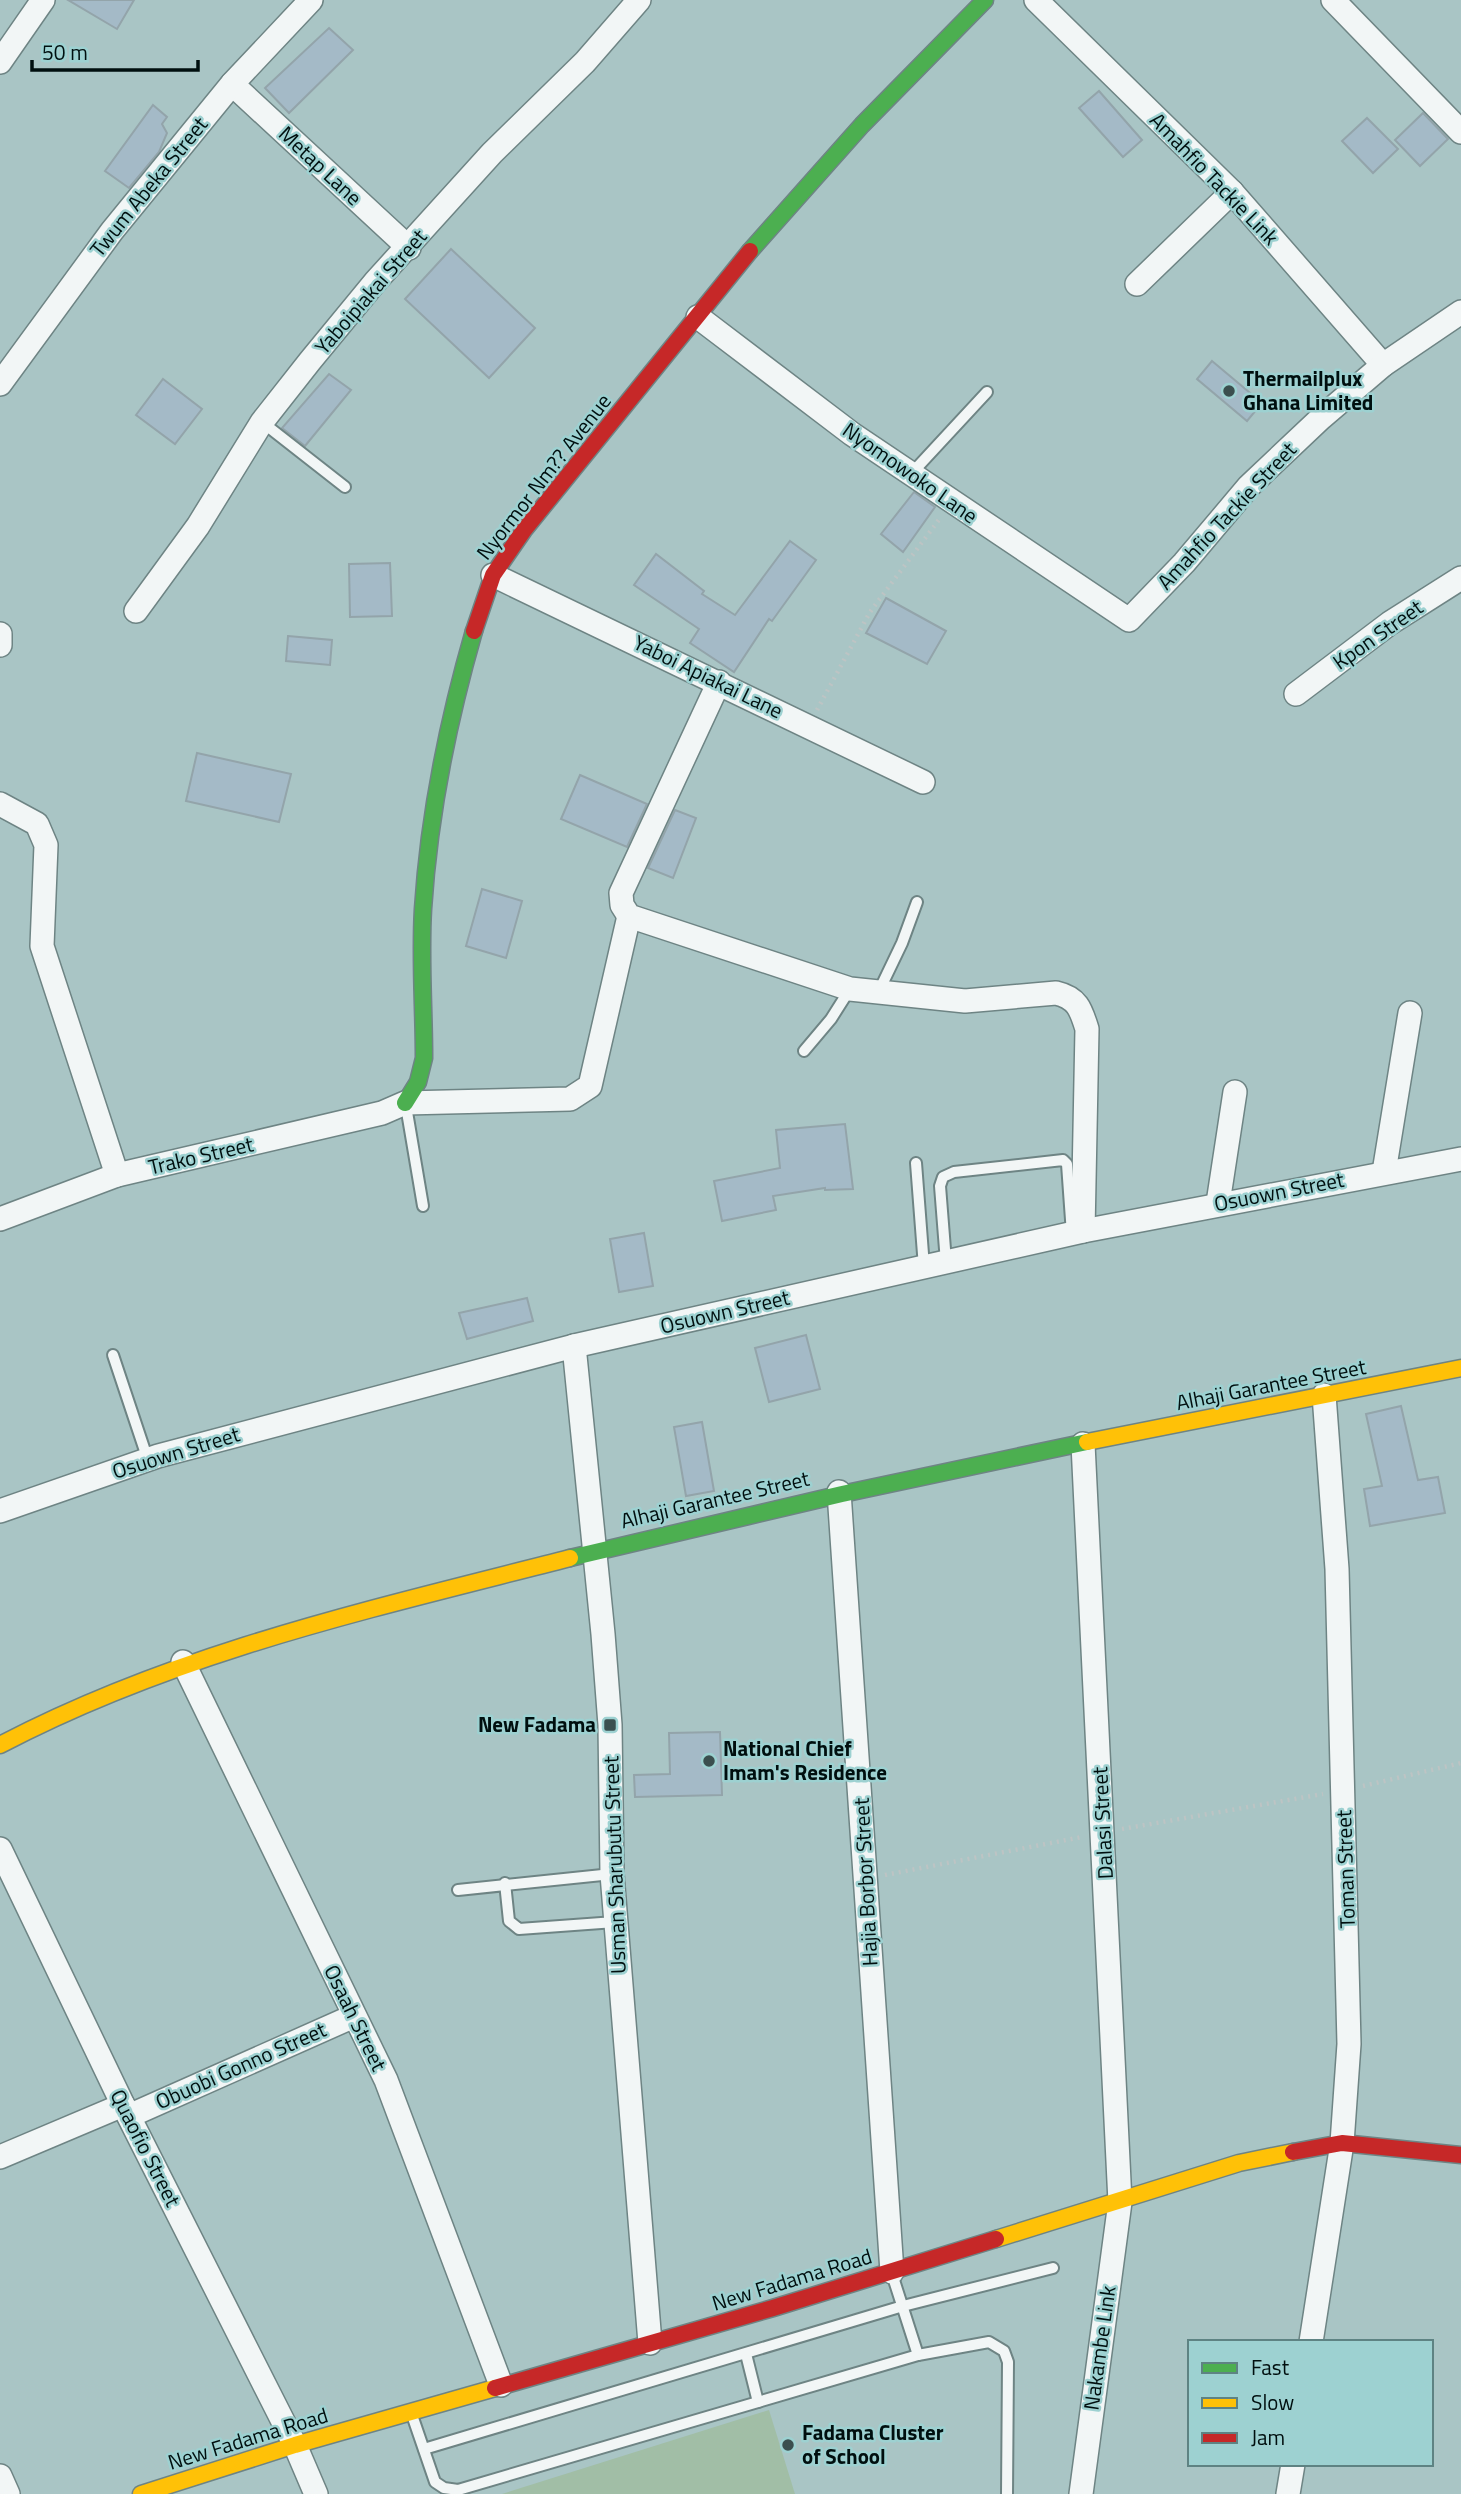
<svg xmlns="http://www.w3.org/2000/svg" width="1461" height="2494" viewBox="0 0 1461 2494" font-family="'Titillium Web',sans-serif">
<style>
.green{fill:#a1bea6}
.building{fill:#a4bac7;stroke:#93a4aa;stroke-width:2}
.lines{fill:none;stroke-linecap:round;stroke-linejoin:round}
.lane-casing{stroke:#6e8484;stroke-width:14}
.street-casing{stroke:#6e8484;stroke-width:26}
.fast-casing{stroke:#6e8484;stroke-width:19}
.slow-casing{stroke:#6e8484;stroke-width:19}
.jam-casing{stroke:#6e8484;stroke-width:19}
.path{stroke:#bdc4c4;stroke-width:4.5;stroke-dasharray:2 5;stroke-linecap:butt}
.lane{stroke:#f2f6f6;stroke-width:10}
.street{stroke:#f2f6f6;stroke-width:23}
.fast{stroke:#4caf50;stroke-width:16}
.slow{stroke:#ffc107;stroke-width:16}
.jam{stroke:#c62828;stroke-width:16}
.poi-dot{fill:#3b4f4f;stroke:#9dd1d1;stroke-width:2.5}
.labels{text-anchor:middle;stroke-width:5;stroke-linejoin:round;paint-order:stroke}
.street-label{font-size:21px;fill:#000f0f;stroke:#9dd1d1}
.poi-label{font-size:21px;font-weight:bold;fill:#000f0f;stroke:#9dd1d1;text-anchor:start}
</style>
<rect width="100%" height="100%" fill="#a9c5c5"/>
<!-- green -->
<path class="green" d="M769,2410L795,2494H502Z"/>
<!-- building -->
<g class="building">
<path d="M68,0H134L117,29Z"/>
<path d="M329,28L353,50L289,113L265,88Z"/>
<path d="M1099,91L1142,140L1123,157L1079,108Z"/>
<path d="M153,105L167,117L162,124L167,133L159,152L129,188L105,171Z"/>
<path d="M1423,113L1448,139L1420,166L1395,140Z"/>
<path d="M1367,118L1398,149L1373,173L1342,141Z"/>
<path d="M451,249L535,328L489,378L405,299Z"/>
<path d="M1212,361L1262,403L1247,421L1197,379Z"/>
<path d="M329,374L351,390L305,446L282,428Z"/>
<path d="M163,379L202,409L175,444L136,415Z"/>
<path d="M914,492L935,507L903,552L881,534Z"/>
<path d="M790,541L816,560L772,621L769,619L734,672L690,643L699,629L634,585L656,554L704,591L702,594L735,615Z"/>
<path d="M390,563L392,616L350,617L349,564Z"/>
<path d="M886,598L946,631L927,664L866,633Z"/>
<path d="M288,636L332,640L330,665L286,661Z"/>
<path d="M197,753L291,774L279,822L186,801Z"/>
<path d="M580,775L647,804L627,847L561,819Z"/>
<path d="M675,810L696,818L673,878L648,868Z"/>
<path d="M482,889L522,901L506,958L466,946Z"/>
<path d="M845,1124L853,1189L825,1190V1188L773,1196L776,1210L722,1221L714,1181L780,1168L776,1130Z"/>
<path d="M644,1233L653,1286L619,1292L610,1239Z"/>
<path d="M527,1298L533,1321L467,1339L459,1313Z"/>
<path d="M806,1335L820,1389L769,1402L755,1348Z"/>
<path d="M1401,1406L1418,1480L1438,1477L1445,1513L1370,1526L1364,1489L1382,1486L1366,1414Z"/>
<path d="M702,1422L714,1491L686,1496L674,1427Z"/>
<path d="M720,1732L722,1795L635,1797L634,1775L670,1774L669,1733Z"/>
</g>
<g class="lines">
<!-- lane casing -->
<g class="lane-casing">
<g id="lane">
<path d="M262,422L345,487"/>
<path d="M911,474L987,392"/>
<path d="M878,993L902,943L917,902"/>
<path d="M804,1051L831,1019L850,989"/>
<path d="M406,1106L423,1206"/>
<path d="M916,1163L924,1267"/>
<path d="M946,1262L940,1186L943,1177L954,1172L1063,1160L1067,1164L1072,1234"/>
<path d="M113,1355L148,1460"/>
<path d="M505,1883L509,1921L519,1929L615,1922"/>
<path d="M458,1890L612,1874"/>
<path d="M892,2274L918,2355"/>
<path d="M746,2354L758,2402"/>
<path d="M412,2415L435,2482L444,2488L458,2490L918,2355L989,2342L1004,2351L1008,2362L1007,2494"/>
<path d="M424,2449L903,2306L1053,2268"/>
</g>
</g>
<!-- street casing -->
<g class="street-casing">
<g id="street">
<path d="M1036,0L1232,192L1383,365"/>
<path d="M1333,0L1461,132"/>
<path d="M0,62L43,0"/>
<path d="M232,84L409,248"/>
<path d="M1137,284L1232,192"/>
<path d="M698,317L852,434L1129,620L1184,563L1249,486L1321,418L1383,365L1461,312"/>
<path d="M0,384L112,231L232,84L311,0"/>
<path d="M493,575L923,782"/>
<path d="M136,611L198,526L262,422L310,361L375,282L492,153L585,62L639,0"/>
<path d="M0,634V645"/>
<path d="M719,682L621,893L622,905L629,916L850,989L965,1001L1056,993C1078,998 1081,1010 1087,1029L1083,1231"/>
<path d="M1296,694L1390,623L1461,578"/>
<path d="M0,804L37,824L46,845L42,946L117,1175"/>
<path d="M1384,1172L1410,1013"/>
<path d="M1218,1203L1235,1092"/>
<path d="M0,1219L117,1175L382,1113L405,1103L570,1099L590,1086L629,916"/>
<path d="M574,1346L603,1634L610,1725L612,1874L650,2343"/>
<path d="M839,1492L892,2272"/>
<path d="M0,1511L158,1456L574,1346L1083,1231L1461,1159"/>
<path d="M183,1662L386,2080L501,2385"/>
<path d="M0,1849L123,2105L295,2445L316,2494"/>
<path d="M129,2116L354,2016"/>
<path d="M0,2157L123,2105"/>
<path d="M1311,2342L1342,2143L1349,2044L1337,1569L1324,1395"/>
<path d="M0,2476L8,2494"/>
<path d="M1081,2494L1120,2202L1083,1444"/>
<path d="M1288,2494L1293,2464"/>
</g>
</g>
<!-- fast casing -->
<g class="fast-casing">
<g id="fast">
<path d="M750,251L862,125L985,0"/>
<path d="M405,1103L418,1082L424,1058C424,1009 420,958 423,909C429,814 448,721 474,631"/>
<path d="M570,1558L842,1494L1087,1442"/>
</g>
</g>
<!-- slow casing -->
<g class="slow-casing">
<g id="slow">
<path d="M1087,1442L1461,1368"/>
<path d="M0,1745C179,1651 376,1608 570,1558"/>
<path d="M996,2239L1239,2163L1293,2152"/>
<path d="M141,2494L295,2445L495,2388"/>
</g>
</g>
<!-- jam casing -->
<g class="jam-casing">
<g id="jam">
<path d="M474,631L493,575L524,530L750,251"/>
<path d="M1293,2152L1342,2143L1461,2155"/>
<path d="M495,2388L773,2308L996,2239"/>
</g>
</g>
<!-- path -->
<g class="path">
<path d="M817,710L870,612L941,517"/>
<path d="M1363,1786L1461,1763"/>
<path d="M1122,1829L1323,1794"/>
<path d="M885,1875L1082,1837"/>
</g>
<!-- lane -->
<use href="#lane" class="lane"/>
<!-- street -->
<use href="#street" class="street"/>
<!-- fast -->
<use href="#fast" class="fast"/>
<!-- slow -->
<use href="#slow" class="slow"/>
<!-- jam -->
<use href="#jam" class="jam"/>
</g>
<!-- markers -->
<g class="poi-dot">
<circle cx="1229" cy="391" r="7"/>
<rect x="603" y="1718" width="14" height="14" rx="3.5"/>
<circle cx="709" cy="1761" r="7"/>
<circle cx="788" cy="2445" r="7"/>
</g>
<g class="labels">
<!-- street labels -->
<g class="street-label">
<text transform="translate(320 166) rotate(43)" y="7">Metap Lane</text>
<text transform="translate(1214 179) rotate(46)" y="7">Amahfio Tackie Link</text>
<text transform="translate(149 187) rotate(-51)" y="7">Twum Abeka Street</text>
<text transform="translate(371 292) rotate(-49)" y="7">Yaboipiakai Street</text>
<text transform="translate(910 473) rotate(35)" y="7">Nyomowoko Lane</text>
<text transform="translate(544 477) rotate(-52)" y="7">Nyormor Nm?? Avenue</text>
<text transform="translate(1227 516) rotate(-47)" y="7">Amahfio Tackie Street</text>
<text transform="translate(1378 635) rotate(-35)" y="7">Kpon Street</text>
<text transform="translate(708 677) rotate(26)" y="7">Yaboi Apiakai Lane</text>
<text transform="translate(201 1156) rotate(-13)" y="7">Trako Street</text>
<text transform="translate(1279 1192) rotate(-11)" y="7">Osuown Street</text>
<text transform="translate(725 1312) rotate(-13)" y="7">Osuown Street</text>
<text transform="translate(1271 1385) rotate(-11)" y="7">Alhaji Garantee Street</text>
<text transform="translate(176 1453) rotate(-17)" y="7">Osuown Street</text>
<text transform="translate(715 1500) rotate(-13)" y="7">Alhaji Garantee Street</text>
<text transform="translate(1103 1823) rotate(-93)" y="7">Dalasi Street</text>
<text transform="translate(615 1865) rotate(-92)" y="7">Usman Sharubutu Street</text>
<text transform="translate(1346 1869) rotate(-92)" y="7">Toman Street</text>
<text transform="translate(866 1882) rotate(-93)" y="7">Hajia Borbor Street</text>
<text transform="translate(355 2018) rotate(64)" y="7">Osaah Street</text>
<text transform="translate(241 2066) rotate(-24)" y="7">Obuobi Gonno Street</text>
<text transform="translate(145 2148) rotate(63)" y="7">Quaofio Street</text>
<text transform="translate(792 2280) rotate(-17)" y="7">New Fadama Road</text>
<text transform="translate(1100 2348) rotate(-82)" y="7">Nakambe Link</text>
<text transform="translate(248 2439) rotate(-17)" y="7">New Fadama Road</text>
</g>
<!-- poi labels -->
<g class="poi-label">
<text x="1243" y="386">Thermailplux<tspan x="1243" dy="24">Ghana Limited</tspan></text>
<text x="596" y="1732" text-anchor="end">New Fadama</text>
<text x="723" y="1756">National Chief<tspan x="723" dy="24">Imam's Residence</tspan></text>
<text x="802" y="2440">Fadama Cluster<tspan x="802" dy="24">of School</tspan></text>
</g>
</g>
<!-- legend -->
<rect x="1188" y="2340" width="245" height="126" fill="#9dd1d1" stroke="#5e8383" stroke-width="2"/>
<rect x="1202" y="2363" width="35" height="10" fill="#4caf50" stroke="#5e8383" stroke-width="2"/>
<text x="1251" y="2375" font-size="21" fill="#000f0f">Fast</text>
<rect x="1202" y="2398" width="35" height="10" fill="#ffc107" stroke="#5e8383" stroke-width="2"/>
<text x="1251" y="2410" font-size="21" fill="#000f0f">Slow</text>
<rect x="1202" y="2433" width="35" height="10" fill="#c62828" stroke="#5e8383" stroke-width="2"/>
<text x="1251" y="2445" font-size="21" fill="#000f0f">Jam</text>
<!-- scale -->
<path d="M32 60v10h166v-10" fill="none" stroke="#000f0f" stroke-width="3.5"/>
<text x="42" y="60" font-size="21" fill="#000f0f" stroke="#9dd1d1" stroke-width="5" paint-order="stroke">50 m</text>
</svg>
